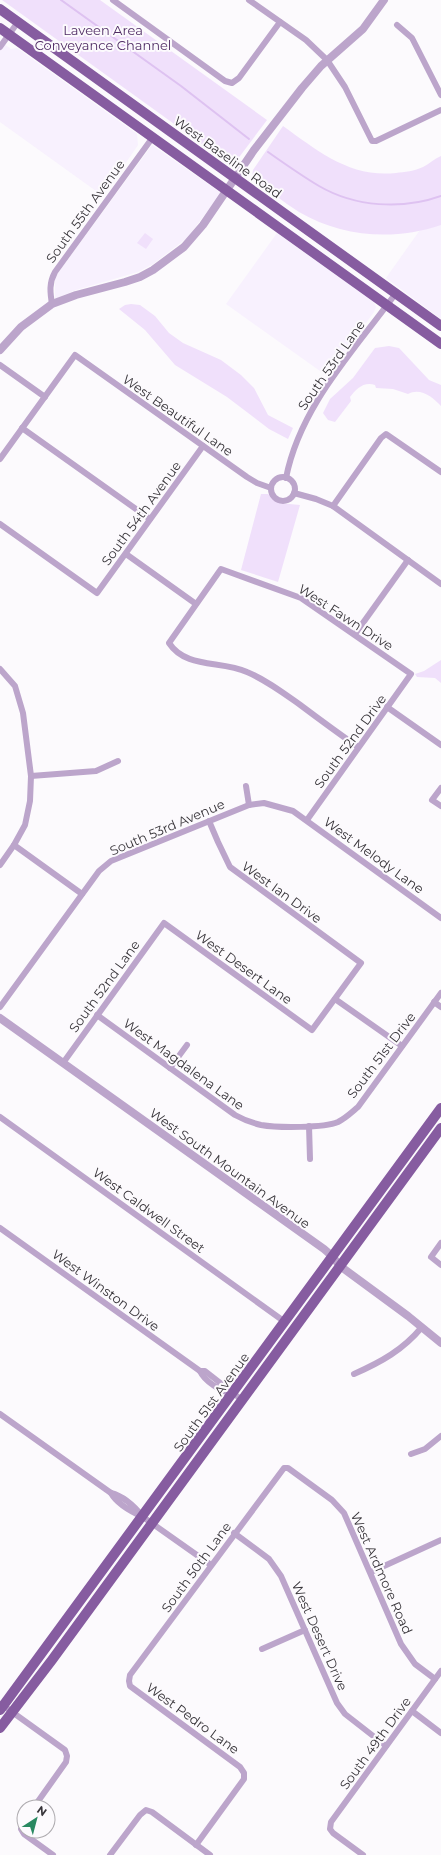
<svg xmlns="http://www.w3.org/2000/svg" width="441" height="1855" viewBox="0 0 441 1855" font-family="Montserrat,sans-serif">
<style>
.built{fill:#f8f1fe}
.green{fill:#f0e0fb}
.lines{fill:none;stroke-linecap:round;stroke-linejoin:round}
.stream{stroke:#dec2f1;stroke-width:2}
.minor{stroke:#bca5cb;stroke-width:6}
.tertiary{stroke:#bca5cb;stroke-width:8}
.primary{stroke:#865ca0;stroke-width:10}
.labels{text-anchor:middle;stroke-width:4;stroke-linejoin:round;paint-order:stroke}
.park-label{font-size:13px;fill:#4f2b64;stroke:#fcfafd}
.street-label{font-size:13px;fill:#38353a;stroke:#fcfafd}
</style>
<rect width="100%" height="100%" fill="#fcfafd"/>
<!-- built -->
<g class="built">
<path d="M0,41L11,49L17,48L137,134L138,145L103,196L0,122Z"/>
<path d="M152,145L221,193L187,238L153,264L138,272L76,290L55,299V279L58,273Z"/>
<path d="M441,223V319L386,278L420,230Z"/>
<path d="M277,233L373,301L376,307L374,312L327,376L226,304Z"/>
</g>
<!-- green -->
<g class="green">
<path d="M2,0H100L267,120L237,160L227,162Z"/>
<path d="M283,126C318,151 350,178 396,173C404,172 415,171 423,167C429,164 434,159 441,156V225C394,241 342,237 299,212C283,202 269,190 254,179L252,176L253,170Z"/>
<path d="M145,233L153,239L146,249L137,243Z"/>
<path d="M131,304L140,305L155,316L169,333L183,343L221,360L241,375L254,388L268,415L293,428L288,439L269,429L227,397L175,365L145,330L119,309L125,305Z"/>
<path d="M389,346L399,348L429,380L441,385V406C433,397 420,387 408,394L393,389L376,388L375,385C364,381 356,389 350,397L351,401L335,422L328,420L323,413L330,399L353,378L375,348Z"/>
<path d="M261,494H268L279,503L300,505L278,582L241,570Z"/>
<path d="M441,660V683L435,678L417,677L415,674L424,671Z"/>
</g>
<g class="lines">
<!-- stream -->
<g class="stream">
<path d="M61,0L181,86L249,139"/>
<path d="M268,152C285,164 302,176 319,186C355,207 402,210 441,196"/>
</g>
<!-- minor -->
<g class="minor">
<path d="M113,0L225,81L232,83L239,78L280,22"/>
<path d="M249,0L306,40L327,60L345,87L372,141H376L441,110"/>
<path d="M397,25L412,38L441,95"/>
<path d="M0,47L18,22"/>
<path d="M52,304C50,292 49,283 55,272L153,137"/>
<path d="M0,365L45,397"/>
<path d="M22,428L150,519"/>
<path d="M0,459L75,355L247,477L257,483L271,488"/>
<circle cx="283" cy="489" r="12"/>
<path d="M286,478C300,406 354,351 396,293"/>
<path d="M294,493L316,499L333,506L441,584"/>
<path d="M333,506L381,438L386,434L441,472"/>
<path d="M0,524L97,593L203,446"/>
<path d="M126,554L196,604"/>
<path d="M355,634L408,560"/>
<path d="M0,669L15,686L23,713L31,776L30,801L25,825L14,845L0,865"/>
<path d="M387,707L441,745"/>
<path d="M31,776L96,771L118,761"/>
<path d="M246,786L249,805"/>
<path d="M441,788L432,800L441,806"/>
<path d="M307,820L411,674L301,598L221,569L169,643C186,669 221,660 247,672C266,680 282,692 299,704C319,719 338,733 358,747"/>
<path d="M14,845L82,894"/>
<path d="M335,999L402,1046"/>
<path d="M434,1002L441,1007"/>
<path d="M0,1007L99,871L111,861L249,805L264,803L293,811L441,918"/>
<path d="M97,1015L235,1115C244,1120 252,1123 261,1125C278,1128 324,1128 338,1122C346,1118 352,1112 358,1107L441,993"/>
<path d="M63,1063L164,923L312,1030L361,963L230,867L218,842L209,821"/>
<path d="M170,1068L187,1045"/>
<path d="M0,1117L285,1322"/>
<path d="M309,1126L310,1159"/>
<path d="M0,1228L200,1371C205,1382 221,1391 232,1394"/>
<path d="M441,1243L431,1257L441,1265"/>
<path d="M200,1371H205L242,1400"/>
<path d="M354,1374C381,1362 403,1350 422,1327"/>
<path d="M0,1414L111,1493C123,1496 135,1507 143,1517"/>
<path d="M411,1454L425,1449L441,1436"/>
<path d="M111,1493C117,1504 132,1512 143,1517L211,1565"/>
<path d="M234,1533L269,1559L281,1576L337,1703L345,1714L386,1746"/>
<path d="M371,1572L441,1540"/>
<path d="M262,1649L305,1630"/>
<path d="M1,1704L65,1750L67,1756L66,1762L34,1807"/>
<path d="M412,1711L441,1733"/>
<path d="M24,1820L21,1829L24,1834L53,1855"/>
<path d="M196,1845L244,1779V1773L240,1767L130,1686L129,1681L130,1675L284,1468H288L332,1500L344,1513L401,1644L415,1664L435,1679"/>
<path d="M110,1855L140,1815L146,1810L152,1812L210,1855"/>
<path d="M363,1855L333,1833L330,1829L331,1822L441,1671"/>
</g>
<!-- tertiary -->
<g class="tertiary">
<path d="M0,350L21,327L52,304L76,295L125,282L140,277L153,270L184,247L203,225L254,150L302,88L321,66L363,29L384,0"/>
<path d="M0,1018L324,1249L332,1256L340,1266L408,1316L441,1343"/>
</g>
<!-- primary -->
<g class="primary">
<path d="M0,9L441,326"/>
<path d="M0,28L441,344"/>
<path d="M0,1710L441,1108"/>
<path d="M0,1728L52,1660L441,1128"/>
</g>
</g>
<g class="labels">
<!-- park labels -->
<g class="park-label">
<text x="103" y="35">Laveen Area<tspan x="103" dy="15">Conveyance Channel</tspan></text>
</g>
<!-- street labels -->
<g class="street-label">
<text transform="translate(228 157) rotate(36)" y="5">West Baseline Road</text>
<text transform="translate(85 211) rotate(-54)" y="5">South 55th Avenue</text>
<text transform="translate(331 365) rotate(-55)" y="5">South 53rd Lane</text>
<text transform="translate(178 415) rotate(35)" y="5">West Beautiful Lane</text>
<text transform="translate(141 513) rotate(-54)" y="5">South 54th Avenue</text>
<text transform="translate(346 617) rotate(33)" y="5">West Fawn Drive</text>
<text transform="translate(350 741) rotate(-54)" y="5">South 52nd Drive</text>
<text transform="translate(167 827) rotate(-23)" y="5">South 53rd Avenue</text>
<text transform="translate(374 855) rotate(36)" y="5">West Melody Lane</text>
<text transform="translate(282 892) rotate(36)" y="5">West Ian Drive</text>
<text transform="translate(244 967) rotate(36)" y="5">West Desert Lane</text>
<text transform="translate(104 986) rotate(-54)" y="5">South 52nd Lane</text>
<text transform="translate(381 1055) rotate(-53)" y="5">South 51st Drive</text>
<text transform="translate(184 1064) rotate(36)" y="5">West Magdalena Lane</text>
<text transform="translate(230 1168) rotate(36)" y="5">West South Mountain Avenue</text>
<text transform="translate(149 1210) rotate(36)" y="5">West Caldwell Street</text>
<text transform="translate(106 1290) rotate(36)" y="5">West Winston Drive</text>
<text transform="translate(211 1402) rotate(-54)" y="5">South 51st Avenue</text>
<text transform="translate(196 1567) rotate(-54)" y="5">South 50th Lane</text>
<text transform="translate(382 1573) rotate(66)" y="5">West Ardmore Road</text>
<text transform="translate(320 1636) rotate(66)" y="5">West Desert Drive</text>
<text transform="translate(193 1718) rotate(36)" y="5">West Pedro Lane</text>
<text transform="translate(375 1743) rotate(-54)" y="5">South 49th Drive</text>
</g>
</g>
<!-- north arrow -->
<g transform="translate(36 1819) rotate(36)"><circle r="19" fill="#fcfafd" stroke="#aeabaf"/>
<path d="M0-3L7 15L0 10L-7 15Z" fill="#298961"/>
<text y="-6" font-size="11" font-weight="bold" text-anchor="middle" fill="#38353a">N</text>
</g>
</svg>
